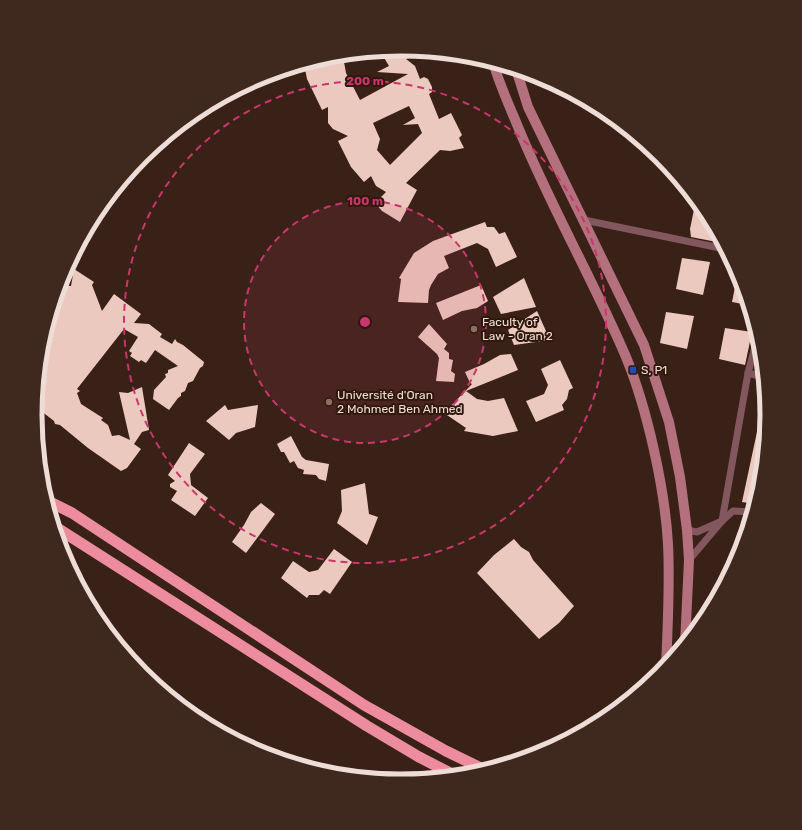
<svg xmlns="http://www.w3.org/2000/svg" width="802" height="830" viewBox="0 0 802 830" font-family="Rubik,sans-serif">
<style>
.building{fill:#ecc9be;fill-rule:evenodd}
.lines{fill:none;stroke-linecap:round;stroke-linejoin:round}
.minor{stroke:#82575e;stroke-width:7}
.secondary{stroke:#b4707c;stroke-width:10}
.trunk{stroke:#ec8c9e;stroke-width:11}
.ring{fill:none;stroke:#c9366d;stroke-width:2;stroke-dasharray:7 5}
.education-dot{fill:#8d6e63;stroke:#30180d;stroke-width:1.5}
.transit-dot{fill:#1a4fb4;stroke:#30180d;stroke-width:1.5}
.labels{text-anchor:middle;stroke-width:4;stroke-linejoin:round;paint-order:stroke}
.poi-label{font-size:12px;fill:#eeddd6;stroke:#30180d;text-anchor:start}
.rim{fill:none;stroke:#eeddd6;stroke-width:5}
.centre{fill:#c9366d;stroke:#30180d;stroke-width:2}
.ring-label{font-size:12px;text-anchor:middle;font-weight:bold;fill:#c9366d;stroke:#30180d;stroke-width:4;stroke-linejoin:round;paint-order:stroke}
</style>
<rect width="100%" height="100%" fill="#3a2117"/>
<!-- building -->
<g class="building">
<path d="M401,49L423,51L406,59L415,66L420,79L424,77L428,79L432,87V92L429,94L439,119L451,113L462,135L459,138L464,148L450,151L440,150L406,183L417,190L400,222L382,211L375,203L386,192L376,186L371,176L364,182L351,167L338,141L348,136L333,129L328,123V107L322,110L307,79L304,64L330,56ZM383,56L389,66L377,72L408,74L360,100L346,73L344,62ZM409,106L415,118L403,125L418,124L422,133L390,165L377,150L380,139L373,123Z"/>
<path d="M696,200L705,212L722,243L691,237L690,229Z"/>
<path d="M485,222L487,227H494L499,234L505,232L517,257L496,267L488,249L477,243L444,256L449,268L438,274L431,285L429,290L428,303L398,302L401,279L399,278L414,253L433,241Z"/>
<path d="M682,258L710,262L703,295L676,289Z"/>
<path d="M74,269L94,282L92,285L102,311L114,294L141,314L134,323L149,324L162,334L160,337L172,344L175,339L177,342L183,345L204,362L203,366L200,368L193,381L188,383L185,391L181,393V396L178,398L169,410L153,399L154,390L166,377L165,374L168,373V370L178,366L155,350L146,363L141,360L139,362L130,356L132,353L129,351L138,337L124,329L77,389L80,391L77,393L81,404L103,418L101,420L108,425L112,436L119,435L130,440L119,392L128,393L142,387L149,430L142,432L134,444L141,449L127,468L121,471L88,448L60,425L55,424L54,421L36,407L42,343L45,338L46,331L60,285L71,286Z"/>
<path d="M738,272L739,275L748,305L732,302Z"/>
<path d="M524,278L536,307L501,314L493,297Z"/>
<path d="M481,285L488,301L477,308L462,311L443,320L436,303Z"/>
<path d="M537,311L550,340L514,345L508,330Z"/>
<path d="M666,312L694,316L687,349L660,343Z"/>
<path d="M429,324L447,344L444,349L449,353V359L453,360L451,371L455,374L454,382L436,381L439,358L437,354L418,337Z"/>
<path d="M725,328L752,332L745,365L719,359Z"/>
<path d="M511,354L518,370L466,391L477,399L488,401L504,398L518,431L493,436L464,431L466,428L444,413L472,384L470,383L465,372L484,364L500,355Z"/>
<path d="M560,360L573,388L569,390L567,399L562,405L564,410L536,422L526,401L544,394L548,385L541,369Z"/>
<path d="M764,399L767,415L762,469L757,490L759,491L755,504L742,502Z"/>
<path d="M225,405L228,410L258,405L255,427L236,433L229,440L206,421Z"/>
<path d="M291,436L302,457L306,460L329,464L326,481L319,479L316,475L303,474L304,470L298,468L294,461L290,463L284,452H281L277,444Z"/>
<path d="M189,443L205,454L190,474L191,485L208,498L195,516L171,500L177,491L170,487V484L175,481L168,475Z"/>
<path d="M365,483L369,514L378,517L367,545L337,523L342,511L341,490Z"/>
<path d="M261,503L275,514L246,553L232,542L244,525L251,512Z"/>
<path d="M514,539L521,547L529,552L533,560L574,606L559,623L539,639L477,573L494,555Z"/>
<path d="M334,549L352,562L330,594L324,590L319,595H309L307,598L281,578L293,561L309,572L318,570Z"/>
</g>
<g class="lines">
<!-- minor -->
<g class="minor">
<path d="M584,220L725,249"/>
<path d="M748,373L763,377"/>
<path d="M722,521L748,373L758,336"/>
<path d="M722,521L733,511L752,512"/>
<path d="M687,530L697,532L722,521L689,560"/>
</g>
<!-- secondary -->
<g class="secondary">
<path d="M493,62C499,83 508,103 516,122C548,202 592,277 626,357C647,408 665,489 668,544C670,584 668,625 666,666"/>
<path d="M516,69L528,107L644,345L669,422L680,477L687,530L689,560L685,644"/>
</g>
<!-- trunk -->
<g class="trunk">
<path d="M46,500L72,513L364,705L446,751L485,770"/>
<path d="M54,526L367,726L419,757L456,776"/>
</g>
</g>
<!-- distance rings -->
<circle cx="365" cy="322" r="121" fill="#c9366d" fill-opacity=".12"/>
<g class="ring">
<circle cx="365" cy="322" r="121"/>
<circle cx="365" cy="322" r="241"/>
</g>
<!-- markers -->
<g class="education-dot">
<circle cx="474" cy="329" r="4"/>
<circle cx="329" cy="402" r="4"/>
</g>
<rect class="transit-dot" x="629" y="366" width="8" height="8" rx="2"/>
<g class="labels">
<!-- poi labels -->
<g class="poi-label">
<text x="482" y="326">Faculty of<tspan x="482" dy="14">Law - Oran 2</tspan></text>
<text x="641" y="374">S, P1</text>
<text x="337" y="399">Université d'Oran<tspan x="337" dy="14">2 Mohmed Ben Ahmed</tspan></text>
</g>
</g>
<!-- crop -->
<path d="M0 0H802V830H0ZM42 415a359 359 0 1 1 718 0a359 359 0 1 1-718 0Z" fill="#3f281d" fill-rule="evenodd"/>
<path class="rim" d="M42 415a359 359 0 1 1 718 0a359 359 0 1 1-718 0Z"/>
<circle cx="365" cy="322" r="6" class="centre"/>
<g class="ring-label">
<text x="365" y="85">200 m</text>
<text x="365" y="205">100 m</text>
</g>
</svg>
